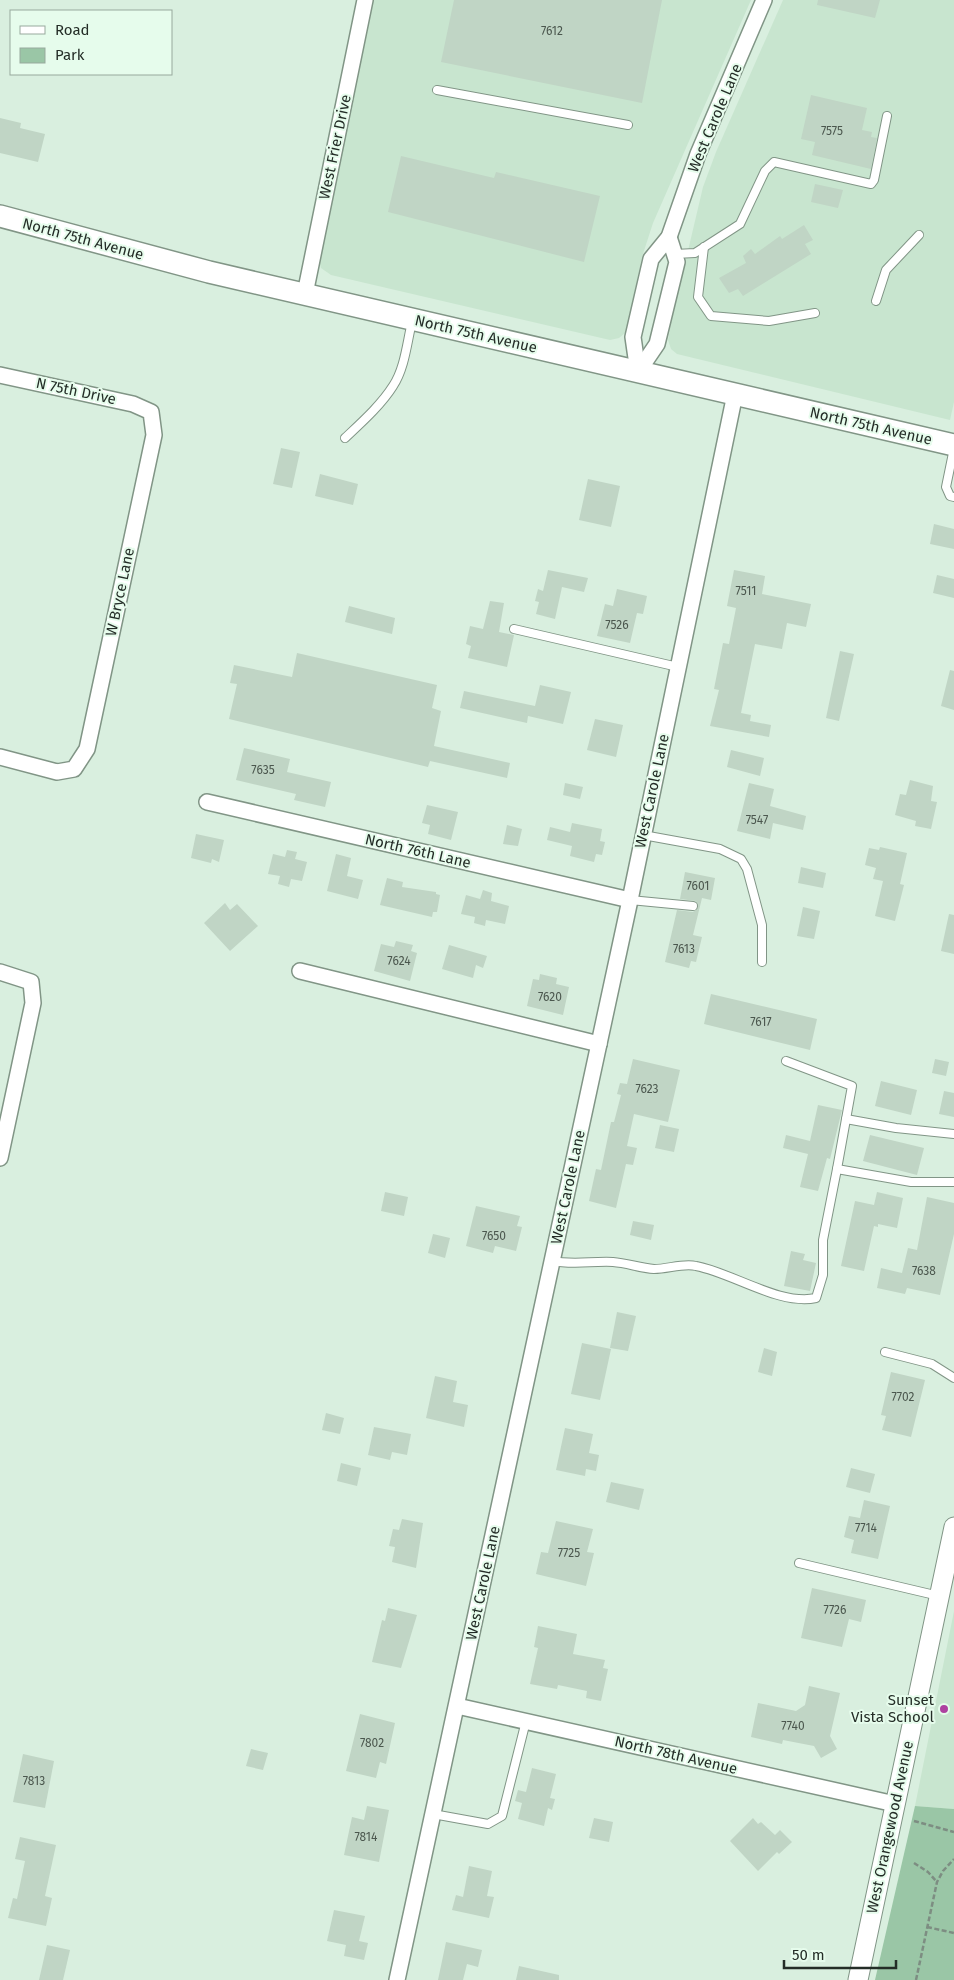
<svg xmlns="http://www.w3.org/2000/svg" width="954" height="1980" viewBox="0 0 954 1980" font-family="'Fira Sans',sans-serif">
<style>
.built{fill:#c8e5cf}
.green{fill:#9ac6a6}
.building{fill:#c0d5c5}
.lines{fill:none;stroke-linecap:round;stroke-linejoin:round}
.service-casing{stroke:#819586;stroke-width:10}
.minor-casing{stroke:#819586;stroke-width:18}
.tertiary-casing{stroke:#819586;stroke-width:21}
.secondary-casing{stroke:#819586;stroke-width:24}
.path{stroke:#7d8d82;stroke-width:2.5;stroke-dasharray:5 2.5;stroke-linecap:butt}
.service{stroke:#fff;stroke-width:8}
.minor{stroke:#fff;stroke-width:15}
.tertiary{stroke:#fff;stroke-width:19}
.secondary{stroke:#fff;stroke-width:21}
.poi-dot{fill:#ae41a0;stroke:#e6fcec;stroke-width:2}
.labels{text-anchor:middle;stroke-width:4;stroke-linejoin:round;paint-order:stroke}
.number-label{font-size:12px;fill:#4b574e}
.street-label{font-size:15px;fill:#242d27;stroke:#e6fcec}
.poi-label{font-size:15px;fill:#242d27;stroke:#e6fcec;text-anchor:end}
</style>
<rect width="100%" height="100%" fill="#d9efdf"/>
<!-- built -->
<g class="built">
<path d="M372,0H751L653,223L642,257L628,322L625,333L619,338L610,340L331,275L321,268L319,261Z"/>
<path d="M783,0H954V402L950,420L677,354L671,349L668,340L671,323L703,187L716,152Z"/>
<path d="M954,1611V1809L915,1806Z"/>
</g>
<!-- green -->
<path class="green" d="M915,1806L954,1809V1980H875Z"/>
<!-- building -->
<g class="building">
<path d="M454,0H662L642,103L441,62Z"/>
<path d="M818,0H880L875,18L817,5Z"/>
<path d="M811,95L867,108L862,130L872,132L871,137L877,138L871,169L812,155L815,142L801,139Z"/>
<path d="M0,118L21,123L20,128L45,134L38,162L0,153Z"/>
<path d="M401,156L494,178L496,172L600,196L584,262L388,212Z"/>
<path d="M815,184L843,190L838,208L811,202Z"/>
<path d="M804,225L813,240L805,244L811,254L743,296L738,289L729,293L719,278L746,263L743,256L751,249L755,254L780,236L782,239Z"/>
<path d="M281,448L300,452L292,488L273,484Z"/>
<path d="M320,474L358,484L353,505L315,496Z"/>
<path d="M588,479L620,486L611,527L579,520Z"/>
<path d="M934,524L954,529V549L930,544Z"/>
<path d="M548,570L588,578L584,592L562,587L555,619L536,614L539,602L535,601L538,589L543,591Z"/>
<path d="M734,570L765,576L762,594L811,604L806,627L787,623L782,649L755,644L741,713L751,715L750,721L771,725L769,737L710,726L719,690L714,689L723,643L729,644L736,608L727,606Z"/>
<path d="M937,575L954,579V598L933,593Z"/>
<path d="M617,589L647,596L643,614L637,613L630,643L597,636L605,604L613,606Z"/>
<path d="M490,601L504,603L499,632L514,635L507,667L468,658L471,646L466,644L470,626L483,629Z"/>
<path d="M349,606L395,618L392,634L345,622Z"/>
<path d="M840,651L854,654L839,721L826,718Z"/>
<path d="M297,653L437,685L432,708L441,711L434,746L510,763L507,778L430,761L428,767L229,719L237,684L230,683L234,665L292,677Z"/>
<path d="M950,670L954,671V710L941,706Z"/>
<path d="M540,685L571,692L563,724L528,716L527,723L460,708L464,691L535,706Z"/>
<path d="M595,719L623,725L616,757L587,750Z"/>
<path d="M244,748L290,759L287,772L331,782L325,807L294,800L296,794L236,780Z"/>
<path d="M731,750L764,758L760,776L727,767Z"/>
<path d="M910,780L933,786L931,801L937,802L931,829L915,826L916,821L895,815L900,794L906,795Z"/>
<path d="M565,783L583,787L580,799L563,795Z"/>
<path d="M749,783L774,789L770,806L806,816L803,830L773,823L770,839L737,831Z"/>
<path d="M427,805L458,812L451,840L428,834L430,825L422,823Z"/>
<path d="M572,823L602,829L600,841L605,842L602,855L596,854L594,862L570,856L572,846L547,840L550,827L570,832Z"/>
<path d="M507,825L522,829L518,846L503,844Z"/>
<path d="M196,834L224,840L219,862L212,859L211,863L191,858Z"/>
<path d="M880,847L907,853L900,884L904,885L895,921L875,916L883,881L873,879L876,868L865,865L869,848L879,850Z"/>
<path d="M287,850L297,852L295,859L307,862L302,881L291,879L289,887L278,884L280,876L268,874L273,854L285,857Z"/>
<path d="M336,854L351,858L347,876L363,880L358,899L327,891Z"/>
<path d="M801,867L826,873L823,888L798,883Z"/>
<path d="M685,872L715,878L711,900L702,898L693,935L702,937L696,962L691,961L689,968L665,962L677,910L693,912L698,907L696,901L680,899Z"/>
<path d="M387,878L403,882L402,887L436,892V894L440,895L437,912H433L432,917L380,905Z"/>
<path d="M483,890L492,893L491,901L509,906L505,924L486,920L485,926L474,923L475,917L461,914L466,895L480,899Z"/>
<path d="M225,903L230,910L237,904L258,926L230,951L204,923Z"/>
<path d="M803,907L820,911L814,939L797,936Z"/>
<path d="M949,914L954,915V954L941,951Z"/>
<path d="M396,941L413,945L411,951L417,953L410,981L374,971L381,944L394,947Z"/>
<path d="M449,945L487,956L483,968L476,965L473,978L442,969Z"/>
<path d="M540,974L557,978L556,984L569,987L563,1015L527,1006L533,979L539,980Z"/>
<path d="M711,994L817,1019L810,1050L704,1024Z"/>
<path d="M633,1059L680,1070L668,1122L634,1114L627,1146L637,1148L633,1165L626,1164L616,1208L589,1201L596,1169L601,1170L611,1122H614L621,1095L617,1094L620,1083L627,1084Z"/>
<path d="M935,1059L949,1062L946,1076L932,1073Z"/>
<path d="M881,1081L917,1090L911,1115L875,1106Z"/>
<path d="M944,1091L954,1093V1117L939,1114Z"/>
<path d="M818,1105L842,1110L830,1159L827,1158L818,1191L800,1187L808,1154L783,1148L786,1135L810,1141Z"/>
<path d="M660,1125L679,1129L674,1152L655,1148Z"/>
<path d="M870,1135L924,1148L917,1175L863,1161Z"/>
<path d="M385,1192L408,1197L404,1216L381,1211Z"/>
<path d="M877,1192L903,1198L897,1228L878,1224V1227L874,1226L864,1271L841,1266L855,1201L874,1205Z"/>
<path d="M927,1197L954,1203V1234L940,1295L907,1288L905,1294L877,1288L881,1268L902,1273L908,1248L917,1250Z"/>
<path d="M476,1206L520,1216L517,1226L522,1227L516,1251L495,1246L493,1253L466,1246Z"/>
<path d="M633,1221L654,1225L651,1240L630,1235Z"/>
<path d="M433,1234L450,1238L445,1258L428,1253Z"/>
<path d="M791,1251L805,1254L803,1260L816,1263L810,1291L784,1286Z"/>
<path d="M617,1312L636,1316L628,1351L610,1348Z"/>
<path d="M582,1343L611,1349L600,1400L571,1394Z"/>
<path d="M764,1348L777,1352L772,1376L758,1372Z"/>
<path d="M891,1372L925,1380L911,1437L882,1430L886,1416L881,1415Z"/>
<path d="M435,1376L457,1381L453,1402L468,1405L464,1427L426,1418Z"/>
<path d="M326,1413L344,1418L340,1434L322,1430Z"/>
<path d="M374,1427L411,1434L407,1455L392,1452L390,1460L368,1455Z"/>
<path d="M565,1428L593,1434L589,1453L599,1455L596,1471L586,1469L585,1476L556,1470Z"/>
<path d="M341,1463L361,1468L357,1486L337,1481Z"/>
<path d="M851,1468L875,1474L870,1493L846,1487Z"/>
<path d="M611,1482L644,1489L639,1510L606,1502Z"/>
<path d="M864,1500L890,1506L878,1559L851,1553L854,1540L844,1537L849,1516L860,1518Z"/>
<path d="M402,1519L423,1523L416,1568L392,1562L395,1547L389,1546L393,1529L399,1530Z"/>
<path d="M556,1521L593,1529L587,1552L594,1553L586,1586L536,1574L541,1552L548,1553Z"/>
<path d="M812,1588L866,1600L861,1622L849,1619L842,1647L801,1638Z"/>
<path d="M388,1608L417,1615L401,1668L372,1662L382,1620L385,1621Z"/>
<path d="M538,1626L577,1634L573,1654L605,1660L603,1668L608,1669L601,1701L586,1698L587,1691L558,1685L557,1689L530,1684L538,1648L534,1647Z"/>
<path d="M809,1686L840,1693L830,1736L837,1749L821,1758L814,1746L783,1740L782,1744L751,1737L758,1703L796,1711L805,1705Z"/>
<path d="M360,1714L395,1723L386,1764L380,1762L376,1778L346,1771Z"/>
<path d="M251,1749L268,1753L263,1770L246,1766Z"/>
<path d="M23,1754L54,1761L45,1808L13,1802Z"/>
<path d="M532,1768L556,1774L550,1798L555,1799L552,1810L548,1808L544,1826L518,1819L522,1803L515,1801L518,1790L526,1792Z"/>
<path d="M367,1806L389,1810L379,1862L344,1855L352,1817L364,1820Z"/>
<path d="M594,1818L613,1822L609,1842L589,1838Z"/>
<path d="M753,1818L758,1824L761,1822L775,1835L780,1830L792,1842L779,1854L777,1852L758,1871L730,1841Z"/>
<path d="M20,1837L56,1845L45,1896L52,1898L46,1926L8,1918L13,1898L17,1899L25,1861L15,1859Z"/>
<path d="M469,1866L492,1871L487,1896L494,1897L489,1918L452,1910L456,1895L463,1897Z"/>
<path d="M334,1910L365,1916L359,1941L368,1943L364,1960L344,1956L346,1945L327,1941Z"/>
<path d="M446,1942L482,1950L478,1967L467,1964L463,1980H438Z"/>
<path d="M47,1945L70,1950L63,1980H39Z"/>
<path d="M519,1966L559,1975V1980H516Z"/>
</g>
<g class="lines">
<!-- service casing -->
<g class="service-casing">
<g id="service">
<path d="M437,90L628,125"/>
<path d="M704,247L698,297L711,316L769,321L815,313"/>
<path d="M675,254L695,253L740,224L765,171L774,162L871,184L874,180L887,116"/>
<path d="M876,301L886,270L919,235"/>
<path d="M345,438C362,422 381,405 393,386C405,368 407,342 412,322"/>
<path d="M954,448L946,487L950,496L954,497"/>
<path d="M514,629L678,667"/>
<path d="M643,835L720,849L741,859L747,869L762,925V962"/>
<path d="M630,900L693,906"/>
<path d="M786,1061L852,1086L837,1169"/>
<path d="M846,1119L896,1128L954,1134"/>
<path d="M552,1261C573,1265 592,1261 613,1262C627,1263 640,1268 654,1269C668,1269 683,1263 696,1266C733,1273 780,1306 816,1298L823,1275V1240L837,1169L911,1182H954"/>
<path d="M885,1352L932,1364L954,1378"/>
<path d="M799,1563L939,1596"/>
<path d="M433,1814L488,1824L502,1816L526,1721"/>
</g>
</g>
<!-- minor casing -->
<g class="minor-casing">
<g id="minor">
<path d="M305,294L365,0"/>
<path d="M638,372L633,337L651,259L669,237L698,154L764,0"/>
<path d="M638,372L657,344L677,262L669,237"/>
<path d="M0,375L133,404L151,412L154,435L87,749L74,769L57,772L0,757"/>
<path d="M207,802L630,900"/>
<path d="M300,971L599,1044"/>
<path d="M0,972L31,982L33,1003L0,1158"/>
<path d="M457,1706L895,1804"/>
<path d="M397,1980L630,900L735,394"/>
</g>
</g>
<!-- tertiary casing -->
<g class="tertiary-casing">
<path id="tertiary" d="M858,1980L954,1527"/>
</g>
<!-- secondary casing -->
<g class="secondary-casing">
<path id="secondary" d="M0,216L209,272L954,445"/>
</g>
<!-- path -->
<g class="path">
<path d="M914,1821L954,1832"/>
<path d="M914,1863L928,1872L937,1882"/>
<path d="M927,1927L954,1933"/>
<path d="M916,1980L937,1882L943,1871L954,1859"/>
</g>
<!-- service -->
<use href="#service" class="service"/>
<!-- minor -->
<use href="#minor" class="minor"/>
<!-- tertiary -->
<use href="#tertiary" class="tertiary"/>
<!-- secondary -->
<use href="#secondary" class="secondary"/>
</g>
<!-- markers -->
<circle class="poi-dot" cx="944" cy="1709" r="5"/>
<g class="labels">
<!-- number labels -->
<g class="number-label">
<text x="552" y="35">7612</text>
<text x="832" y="135">7575</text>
<text x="746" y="595">7511</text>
<text x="617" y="629">7526</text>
<text x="263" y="774">7635</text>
<text x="757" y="824">7547</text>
<text x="698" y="890">7601</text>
<text x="684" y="953">7613</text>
<text x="399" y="965">7624</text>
<text x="550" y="1001">7620</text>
<text x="761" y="1026">7617</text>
<text x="647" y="1093">7623</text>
<text x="494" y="1240">7650</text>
<text x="924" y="1275">7638</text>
<text x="903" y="1401">7702</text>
<text x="866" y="1532">7714</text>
<text x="569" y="1557">7725</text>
<text x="835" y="1614">7726</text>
<text x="793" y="1730">7740</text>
<text x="372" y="1747">7802</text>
<text x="34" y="1785">7813</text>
<text x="366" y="1841">7814</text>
</g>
<!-- street labels -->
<g class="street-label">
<text transform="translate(715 118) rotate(-67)" y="5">West Carole Lane</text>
<text transform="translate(335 147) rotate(-78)" y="5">West Frier Drive</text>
<text transform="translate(83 239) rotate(15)" y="5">North 75th Avenue</text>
<text transform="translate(476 334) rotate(13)" y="5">North 75th Avenue</text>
<text transform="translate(76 391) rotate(12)" y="5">N 75th Drive</text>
<text transform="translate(871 426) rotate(13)" y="5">North 75th Avenue</text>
<text transform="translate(120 592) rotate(-78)" y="5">W Bryce Lane</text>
<text transform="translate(652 791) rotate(-78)" y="5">West Carole Lane</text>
<text transform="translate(418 851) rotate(13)" y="5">North 76th Lane</text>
<text transform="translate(568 1187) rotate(-78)" y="5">West Carole Lane</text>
<text transform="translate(483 1583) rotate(-78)" y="5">West Carole Lane</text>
<text transform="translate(676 1755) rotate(13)" y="5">North 78th Avenue</text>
<text transform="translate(890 1827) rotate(-78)" y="5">West Orangewood Avenue</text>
</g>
<!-- poi labels -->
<g class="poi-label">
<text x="934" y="1705">Sunset<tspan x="934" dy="17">Vista School</tspan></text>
</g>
</g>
<!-- legend -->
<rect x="10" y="10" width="162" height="65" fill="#e6fcec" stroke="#98a99d"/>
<rect x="20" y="26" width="25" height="8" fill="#ffffff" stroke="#98a99d"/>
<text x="55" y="35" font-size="15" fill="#242d27">Road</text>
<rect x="20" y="48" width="25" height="15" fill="#9ac6a6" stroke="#98a99d"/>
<text x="55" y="60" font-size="15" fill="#242d27">Park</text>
<!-- scale -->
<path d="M784 1960v8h112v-8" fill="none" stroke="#242d27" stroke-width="2.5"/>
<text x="792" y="1960" font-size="15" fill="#242d27" stroke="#e6fcec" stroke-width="4" paint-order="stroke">50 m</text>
</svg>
